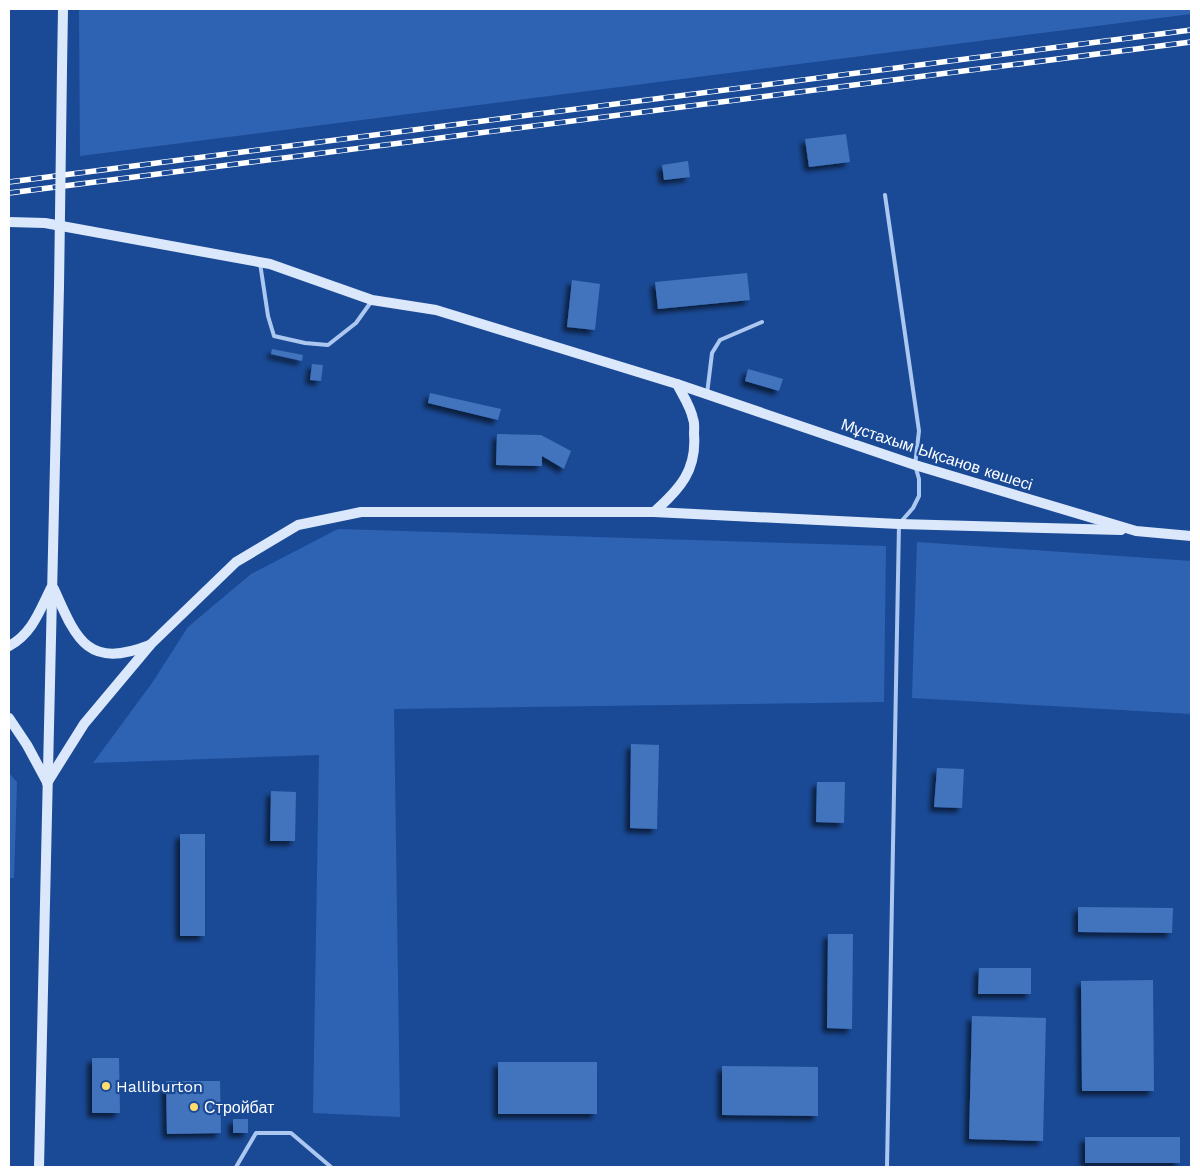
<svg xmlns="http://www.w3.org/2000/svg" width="1200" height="1176" viewBox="0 0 1200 1176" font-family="'Work Sans',sans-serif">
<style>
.green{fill:#2e63b4}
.building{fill:#4373bd;filter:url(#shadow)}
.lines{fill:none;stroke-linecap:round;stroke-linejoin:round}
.service{stroke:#adc8f0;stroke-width:4}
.secondary{stroke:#dbe7fb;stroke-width:10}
.rail-casing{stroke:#fff;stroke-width:5.5}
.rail{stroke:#1a4a96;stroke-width:4;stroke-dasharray:11;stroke-linecap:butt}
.secondary-bridge{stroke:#dbe7fb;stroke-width:10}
.poi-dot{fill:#ffdc6c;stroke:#1a4a96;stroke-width:2}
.labels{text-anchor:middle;stroke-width:4.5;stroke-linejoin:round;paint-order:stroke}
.street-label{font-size:16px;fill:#fff;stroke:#1a4a96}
.poi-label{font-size:16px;fill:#fff;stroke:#1a4a96;text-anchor:start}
</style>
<defs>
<filter id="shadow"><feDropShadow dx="-4.5" dy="4.5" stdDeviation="2.5" flood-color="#0009"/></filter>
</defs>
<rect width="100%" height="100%" fill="#1a4a96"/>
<!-- green -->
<g class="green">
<path d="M79,9H1191V14L80,156Z"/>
<path d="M338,529L886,546L884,702L394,709L400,1117L313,1113L319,755L93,763L152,683L188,627L251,574Z"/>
<path d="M917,542L1191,561V714L912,698Z"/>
<path d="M9,773L17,782L14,878H9Z"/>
</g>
<!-- building -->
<g class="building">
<path d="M846,134L850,162L809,167L805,139Z"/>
<path d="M688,161L690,177L664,180L662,165Z"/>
<path d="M747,273L750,300L658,309L655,282Z"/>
<path d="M572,280L600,284L595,330L567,327Z"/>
<path d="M272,349L303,355L302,361L271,354Z"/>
<path d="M312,364L323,365L321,381L310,380Z"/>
<path d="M748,369L783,379L779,391L745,381Z"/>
<path d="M430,393L501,409L498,420L428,403Z"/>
<path d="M497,434L541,435L571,451L564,469L542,456V466L496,465Z"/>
<path d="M631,744L659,745L657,829L630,828Z"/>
<path d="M937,768L964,769L962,808L934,807Z"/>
<path d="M817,782H845L844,823L816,822Z"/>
<path d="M271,791L296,792L295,841H270Z"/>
<rect x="180" y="834" width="25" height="102"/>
<path d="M1078,907L1173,908L1172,933L1078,932Z"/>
<path d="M828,934H853L852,1029L827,1028Z"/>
<path d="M979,968H1031V994H978Z"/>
<path d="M1153,980L1154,1091H1082L1081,981Z"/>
<path d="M972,1016L1046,1018L1043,1141L969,1139Z"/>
<path d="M92,1058H119L120,1113H92Z"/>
<rect x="498" y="1062" width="99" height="52"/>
<path d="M722,1066L818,1067V1116L722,1115Z"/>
<path d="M166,1081H220L221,1133L167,1134Z"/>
<rect x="233" y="1119" width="15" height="14"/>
<rect x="1085" y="1137" width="95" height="26"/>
</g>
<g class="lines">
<!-- service -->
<g class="service">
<path d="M885,195L919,431L915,465L919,479V496L913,508L899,524L887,1167"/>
<path d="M260,263L268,316L274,336L305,343L328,345L356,323L371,302"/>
<path d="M707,394L712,353L720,340L762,322"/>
<path d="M236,1167L256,1133H291L331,1167"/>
</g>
<!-- secondary -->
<g class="secondary">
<path d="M62,69L63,9"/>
<path d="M9,222L45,223L270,264L372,300L436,310L677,384L915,465L1136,531L1191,536"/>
<path d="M654,512C680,489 697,470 694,434C694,429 695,423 693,419C691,407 682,394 677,384"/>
<path d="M54,589C77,641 88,669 150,645"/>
<path d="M9,646C32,634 40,610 51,588"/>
<path d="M9,718L27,745L47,782"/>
<path d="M47,783L84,724L151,644L236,562L298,525L361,512H654L899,524L1121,530"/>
<path d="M39,1167L59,287"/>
</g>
<!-- rail casing -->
<g class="rail-casing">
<g id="rail">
<path d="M9,182L1191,30"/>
<path d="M9,193L1191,42"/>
</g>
</g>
<!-- rail -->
<use href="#rail" class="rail"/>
<!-- secondary-bridge -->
<path class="secondary-bridge" d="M59,287L62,69"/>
</g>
<!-- markers -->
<g class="poi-dot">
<circle cx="106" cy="1086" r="5"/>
<circle cx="194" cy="1107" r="5"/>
</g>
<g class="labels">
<!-- street labels -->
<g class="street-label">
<text transform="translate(937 454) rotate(18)" y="6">Мұстахым Ықсанов көшесі</text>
</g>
<!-- poi labels -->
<g class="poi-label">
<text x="116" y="1092">Halliburton</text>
<text x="204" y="1113">Стройбат</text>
</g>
</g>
<!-- border -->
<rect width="1200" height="1176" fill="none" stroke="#ffffff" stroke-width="20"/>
</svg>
